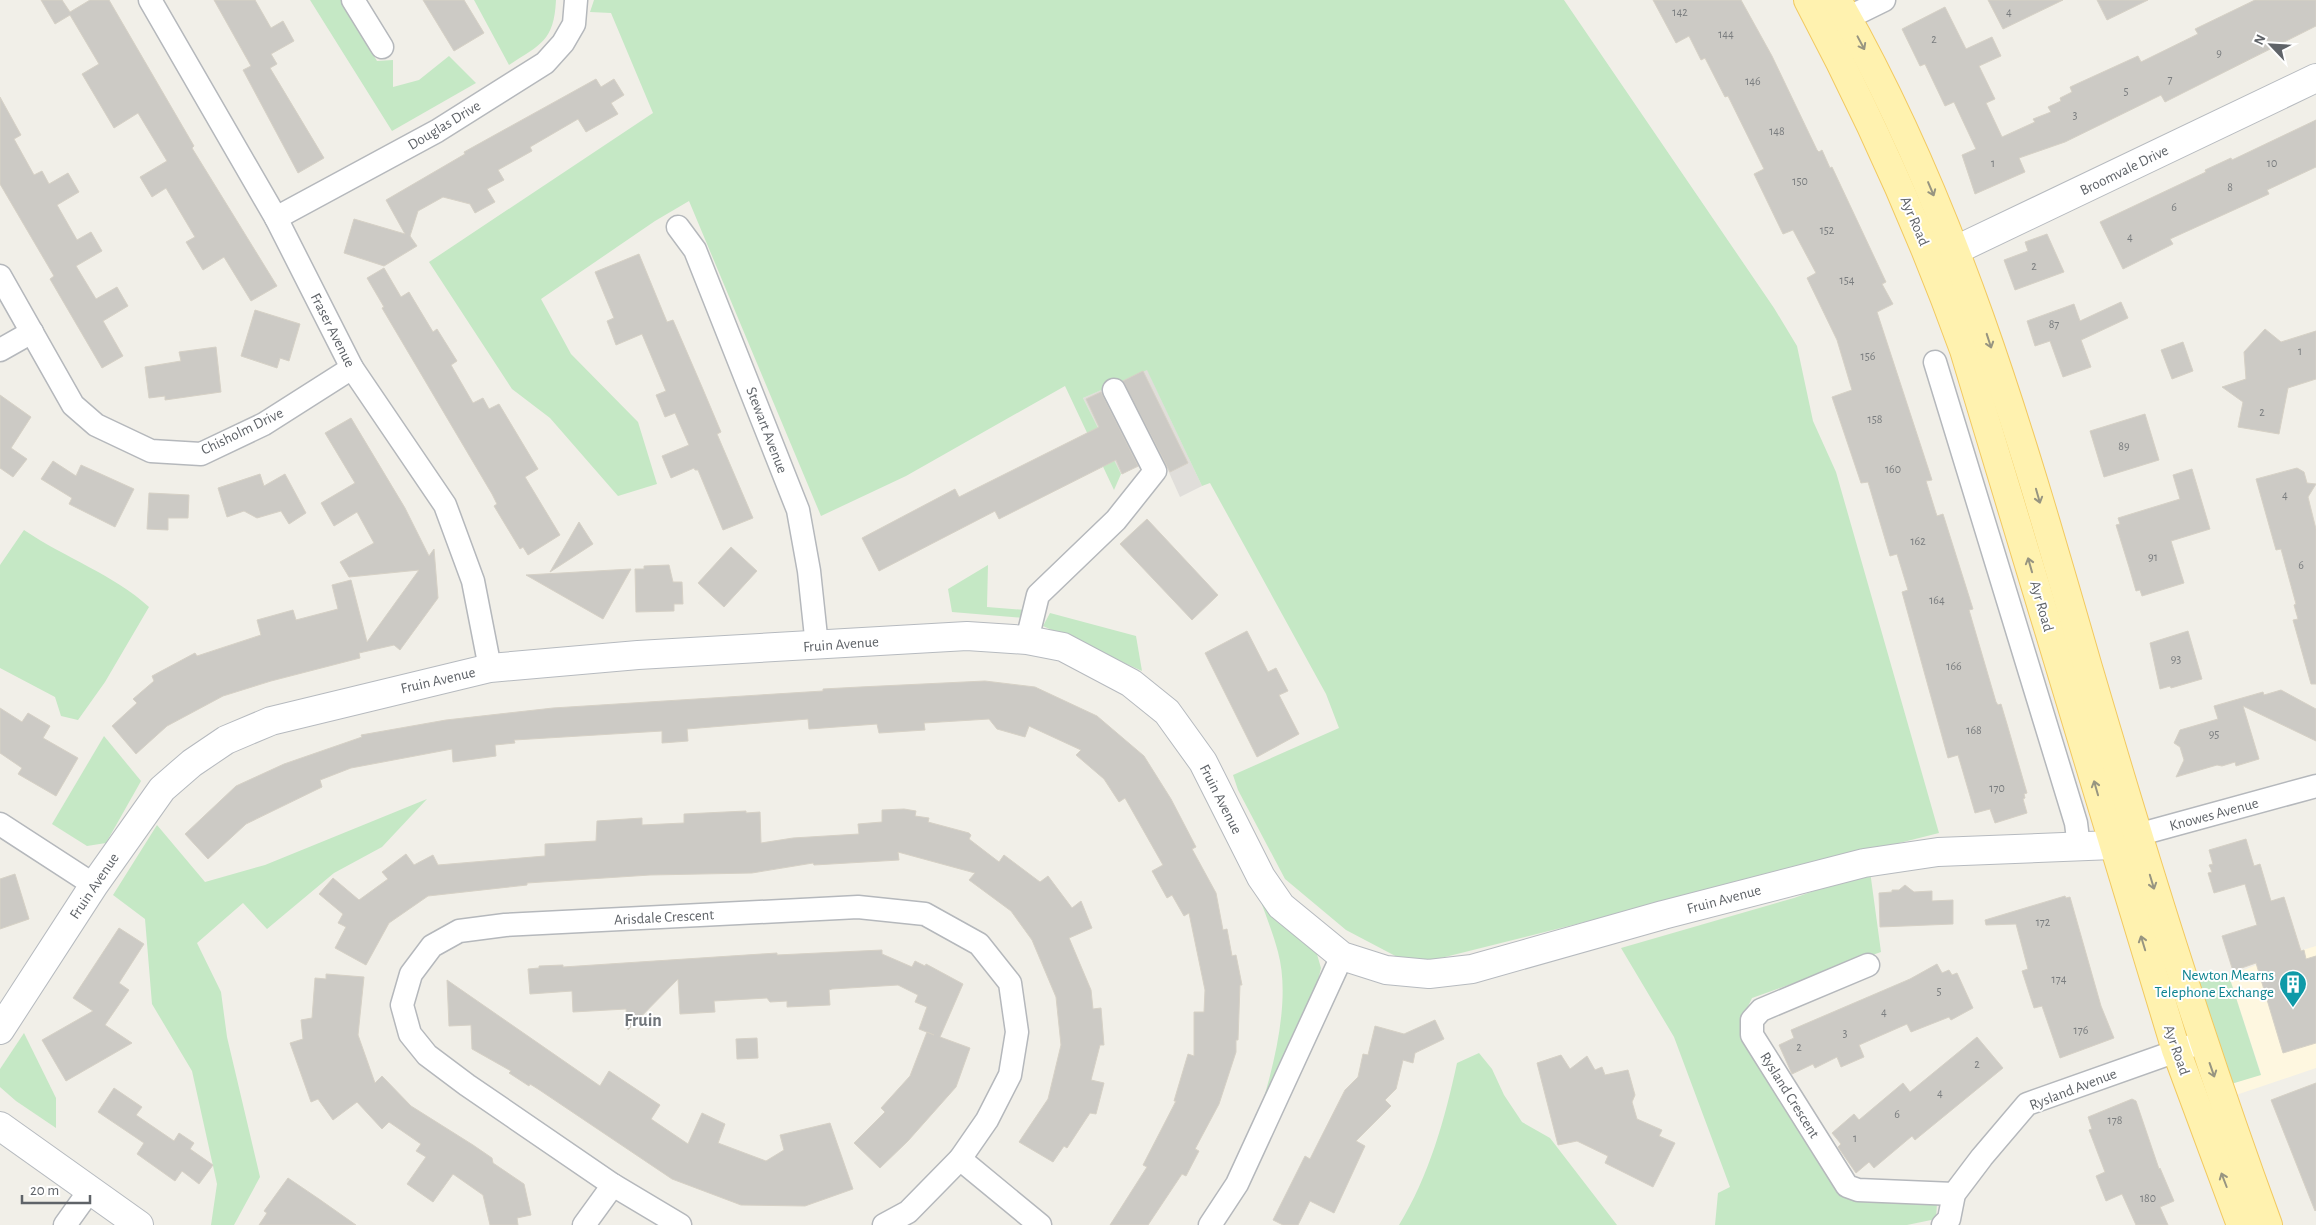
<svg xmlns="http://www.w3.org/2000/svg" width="2316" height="1225" viewBox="0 0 2316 1225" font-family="'Alegreya Sans',sans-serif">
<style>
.commercial{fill:#fef7e0}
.industrial{fill:#e0deda}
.green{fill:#c5e8c5}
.building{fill:#cccac5;stroke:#d6d1c6}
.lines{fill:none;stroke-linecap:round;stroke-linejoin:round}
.street-casing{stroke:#b5b8bc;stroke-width:25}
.secondary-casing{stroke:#b6babf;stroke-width:30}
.primary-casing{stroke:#f2c960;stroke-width:30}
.street{stroke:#fff;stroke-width:22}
.secondary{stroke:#fff;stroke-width:28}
.primary{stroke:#fff2af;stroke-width:28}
.oneway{stroke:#979581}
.labels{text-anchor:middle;stroke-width:4;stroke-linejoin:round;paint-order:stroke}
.number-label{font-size:12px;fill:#7a7d7f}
.street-label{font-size:15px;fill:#5f6368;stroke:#fff}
.culture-label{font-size:15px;fill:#0d838f;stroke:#fff;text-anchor:end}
.quarter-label{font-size:18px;font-weight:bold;fill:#70757a;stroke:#fff}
</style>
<rect width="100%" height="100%" fill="#f1efe8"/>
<!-- commercial -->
<path class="commercial" d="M2316,946V1068L2236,1095L2231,1084L2261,1074L2229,976L2261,963Z"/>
<!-- industrial -->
<path class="industrial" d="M1147,369L1202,486L1180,497L1162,457L1121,474L1083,398Z"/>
<!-- green -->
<g class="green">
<path d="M310,0H341L377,61L393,60V87L419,80L449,56L476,83L392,131Z"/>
<path d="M474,0H556C554,41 541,44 509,65Z"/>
<path d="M594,0H1564L1774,308L1797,346L1813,421L1836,472L1939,833L1433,960H1403L1346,930L1285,879L1238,790L1233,775L1339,728L1326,694L1210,483L1202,486L1147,370L1083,398L1121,474L1114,490L1065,386L906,476L821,516L689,201L655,221L541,299L571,354L638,422L657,484L618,496L550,418L512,389L429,262L653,113L611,13L590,12Z"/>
<path d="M24,530C65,558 113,574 149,607L105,682L78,720L61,716L55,697L0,668V565Z"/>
<path d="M988,565L987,607L1026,610L1024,618L952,612L948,589Z"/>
<path d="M1050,613L1136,636L1142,671L1043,626Z"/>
<path d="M104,736L141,781L106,843L87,846L52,824Z"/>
<path d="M427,799L382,847L334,873L267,929L243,903L197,943L221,992L227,1037L260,1177L234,1225H211L217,1184L192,1071L152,1004L145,919L113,895L157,825L205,882L265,865Z"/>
<path d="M1870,871L1881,952L1752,998L1741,1021L1827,1173L1937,1203L1936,1219L1907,1225H1715L1718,1193L1730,1187L1674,1037L1621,948L1794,898Z"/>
<path d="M1258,894L1316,951L1321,968L1316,989L1260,1111C1274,1065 1291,1000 1278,952C1273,933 1265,913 1258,894Z"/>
<path d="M2229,976L2261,1075L2231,1084L2197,982Z"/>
<path d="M24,1033L56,1098V1128L16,1101L0,1087V1069Z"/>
<path d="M1479,1053L1492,1069L1504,1095L1522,1122L1550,1138L1617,1225H1399C1429,1176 1445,1119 1457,1063Z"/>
</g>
<!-- building -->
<g class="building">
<path d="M41,0H62L70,12L90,0H109L194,146L192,148L277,286L251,301L224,257L203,270L186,242L195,237L166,188L152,197L140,177L167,161L138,113L114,128L82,74L99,64L70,15L55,24Z"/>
<path d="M214,0H255L271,28L283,21L294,41L271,54L277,64L270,68L324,158L298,173L243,70L251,66Z"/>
<path d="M423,0H464L484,33L454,51Z"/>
<path d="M1653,0H1741L1772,56L1817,150L1819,152L1822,150L1830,168L1832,167L1886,282L1882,284L1893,304L1877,312L1932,480L1926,481L1936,513L1937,516L1943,514L1973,609L1969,610L1996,702L1998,705L2001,704L2007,724L2027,793L2024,794L2025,798L2023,799L2027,813L1995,823L1990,809L1975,813L1958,755L1948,758L1902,592L1908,590L1897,554L1890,556L1868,482L1861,483L1832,397L1852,390L1837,340L1807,278L1816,273L1793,230L1783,234L1754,174L1764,169L1728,96L1725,97L1705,58L1701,60L1689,36L1676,43Z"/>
<path d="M1988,0H2063L2003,29Z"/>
<path d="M2097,0H2148L2107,20Z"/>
<path d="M2255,0H2316V26L2165,102L2161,95L2065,142L2019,158L2025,172L1975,194L1962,155L1976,149L1954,102L1945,106L1925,64L1920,66L1902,29L1945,7L1966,49L1992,37L2001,56L1979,66L1995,99L1986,103L2002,137L2035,122L2033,119L2051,112L2048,107L2061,101L2060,98L2072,92L2070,87L2138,56L2141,62L2198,34L2195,29Z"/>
<path d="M596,79L601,87L614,79L624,95L611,103L618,114L586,132L578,119L530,147L532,151L498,170L504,180L487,189L495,202L475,213L470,204L443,197L418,211L410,236L417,246L384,266L344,253L354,219L405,234L386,200L465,154L464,152Z"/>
<path d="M0,97L21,135L14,139L34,175L42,171L49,184L68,173L79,192L57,205L77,240L91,232L102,251L76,266L96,299L117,287L128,306L103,321L123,356L102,368L50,279L54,276L0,184Z"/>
<path d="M2316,120V167L2267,190L2269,194L2170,239L2173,244L2123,269L2100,222L2206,172L2205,170L2231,158L2232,160Z"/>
<path d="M2047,234L2064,272L2015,290L2004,260L2028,251L2025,242Z"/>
<path d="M639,254L667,322L673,320L702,387L721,432L717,434L753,518L723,530L698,470H695L694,468L671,478L662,456L689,445L675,413L665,417L656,395L666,391L642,334L616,345L607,321L614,318L595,272Z"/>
<path d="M384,268L401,297L409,292L433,332L437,329L457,361L451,365L473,403L483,398L489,409L499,404L538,469L525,477L560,535L528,555L523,547L520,549L494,506L497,504L492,494L382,308L384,307L367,278Z"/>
<path d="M2121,302L2128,318L2081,340L2091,367L2063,377L2050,341L2035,346L2027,321L2074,304L2080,321Z"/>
<path d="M255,310L300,324L289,361L280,358L277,368L241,356Z"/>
<path d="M2265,329L2281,342L2316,331V379L2288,388L2279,434L2238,427L2243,402L2222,387L2246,379L2244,352Z"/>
<path d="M2183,342L2193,371L2172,379L2161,350Z"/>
<path d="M216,347L221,392L165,400V396L149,398L145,367L181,361L179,352Z"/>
<path d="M1143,371L1188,463L1170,472L1123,381Z"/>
<path d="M1101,392L1138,466L1122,474L1116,460L999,519L995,511L879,571L862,538L955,489L959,497L1099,427L1086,399Z"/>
<path d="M0,395L31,417L11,448L27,459L13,477L0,468Z"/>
<path d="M2145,414L2159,460L2104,477L2090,431Z"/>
<path d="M351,418L405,508L429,556L434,549L438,598L400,650L394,645L359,653L360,658L271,681L223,696L167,726L136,754L112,726L137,703L133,699L154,681L152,676L195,653L197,656L261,635L257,620L293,610L296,620L338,609L332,585L351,580L367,642L419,570L349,577L340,562L374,543L357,512L334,526L321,503L355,483L325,433Z"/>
<path d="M53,461L76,476L81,465L134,489L115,527L69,504L72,498L41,479Z"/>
<path d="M2297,468L2304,472L2307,483L2316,484L2308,497L2316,529V684H2311L2293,620L2298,619L2294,605L2296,604L2281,549L2276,550L2256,479Z"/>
<path d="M2192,469L2210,529L2171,541L2184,583L2142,596L2140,590L2136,591L2129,567L2116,525L2120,524L2118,518L2180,499L2173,475Z"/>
<path d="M260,474L264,486L285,474L306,513L289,524L281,511L257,518L244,511L227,517L218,488Z"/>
<path d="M149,493L189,495L188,518H168V530L147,529Z"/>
<path d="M1147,519L1218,595L1192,620L1120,544Z"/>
<path d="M579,522L593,544L550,572Z"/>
<path d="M731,547L757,571L724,607L698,583Z"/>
<path d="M669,565L673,582H682L683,604H674V611L636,612L635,569H644V566Z"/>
<path d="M631,569L603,619L526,575Z"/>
<path d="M1247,631L1268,672L1276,668L1288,691L1279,695L1299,734L1257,757L1205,653Z"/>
<path d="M2188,631L2202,679L2171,688L2170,686L2160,689L2150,643Z"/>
<path d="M985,681L1035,687L1097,716L1144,756L1171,799L1196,847L1192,849L1216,893L1223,930L1227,929L1232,956L1236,955L1242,985H1240L1238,1040H1236V1052L1219,1104L1195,1149L1199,1151L1186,1176L1182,1174L1148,1225H1110L1147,1167L1143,1165L1176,1101H1174L1188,1054L1194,1056V1012H1204L1205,990L1189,913L1184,916L1172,895L1167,898L1152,871L1163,865L1125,798L1119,802L1104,779L1076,755L1081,750L1029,726L1025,737L997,729L989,719L924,723L925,730L879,733L877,724L809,729L808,719L687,729L688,741L662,743V731L514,740L515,743L495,745L496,756L453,762L452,749L351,768L320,780L322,787L246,824L208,859L185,834L236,786L284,764L362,737L361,735L446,720L553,708L823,691V689L860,687Z"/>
<path d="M2281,690L2316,709V741L2243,706L2259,759L2236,766L2235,762L2222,766L2217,765L2176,777L2184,760L2180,747L2174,743L2180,730L2218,719L2214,706L2263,692L2264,695Z"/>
<path d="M0,708L22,722L28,713L50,726L43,738L78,758L56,796L18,774L22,768L0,753Z"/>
<path d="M904,809L916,811L915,816L929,818L928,822L969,833L971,835L969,839L999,862L1004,855L1040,882L1048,876L1072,908L1081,901L1092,928L1069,938L1091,990L1093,1009L1101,1008L1104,1045H1100L1091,1080L1104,1083L1096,1114L1090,1113L1067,1148L1064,1146L1053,1162L1019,1142L1048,1099L1061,1045L1056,997L1032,940L1011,911L969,880L975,873L898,852L899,860L814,865L813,863L752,873L650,875L527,883V885L428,896L389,923L366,965L335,948L346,927L338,923L343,914L319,894L333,878L359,900L388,879L382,872L406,854L414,865L433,855L438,865L545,856V844L596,841L597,821L642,818V825L684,823V814L746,811V813L760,812L761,843L793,838L859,834L858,824L882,822V810Z"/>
<path d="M2246,839L2254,866L2260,864L2271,901L2284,897L2301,951L2304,950L2306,959L2316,956V1043L2283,1053L2256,963L2233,971L2222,936L2257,925L2245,884L2214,893L2208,873L2212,872L2209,865L2213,864L2209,850Z"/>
<path d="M15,874L29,919L0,929V879Z"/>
<path d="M1905,885L1914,892L1932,891V901L1953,900V924L1880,927L1879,893L1892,892V890H1899Z"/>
<path d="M2065,896L2066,898L2070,897L2101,1006L2114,1038L2060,1058L2042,1006L2034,1008L2022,971L2028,969L2016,924L1986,925L1985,920Z"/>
<path d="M119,928L144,944L119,983L129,990L105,1025L132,1043L66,1081L42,1040L93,1011L73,998Z"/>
<path d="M882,950V954L912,967L915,961L925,966L926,964L963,984L940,1037L970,1048L956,1087L908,1141L880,1168L854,1143L885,1112L881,1108L910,1076L927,1032L934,1035L919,1029L927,1007L915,1002L918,995L898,985L832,989L829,990L830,1005L787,1007V1001L770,1002L767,998L714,1001L715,1012L680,1014L678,979L628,1030L626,1009L573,1012L572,991L530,994L528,969L539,968V966L563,965V967L777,953V955Z"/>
<path d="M1937,964L1942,973L1949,970L1952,975L1957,973L1973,1008L1951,1020L1949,1017L1911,1032L1907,1024L1859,1045L1864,1057L1841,1067L1837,1057L1815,1068L1813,1064L1792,1074L1779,1045L1794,1038L1791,1030L1910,979Z"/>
<path d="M326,974L364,977L358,1035L375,1083L382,1076L411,1106L473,1145L492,1158L493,1163L524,1184L531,1215L517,1218L518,1225H490L483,1195L453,1174L433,1202L407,1184L426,1157L416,1151L421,1144L389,1122L382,1129L357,1102L333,1120L318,1099L311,1102L290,1043L303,1039L301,1020L312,1018L315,978L326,979Z"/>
<path d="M447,980L600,1086L609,1071L660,1105L651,1119L688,1144L702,1113L725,1124L718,1143L766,1161L784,1150L780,1135L830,1123L853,1189L805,1206L741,1205L672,1179L538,1089L530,1084L529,1086L509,1073L511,1071L472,1049L471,1025L449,1026Z"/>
<path d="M1435,1020L1444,1039L1415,1053L1413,1063L1403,1060L1396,1089L1385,1100L1391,1106L1356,1141L1365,1146L1334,1213L1310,1201L1298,1225H1283L1273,1220L1305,1156L1310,1159L1345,1090L1358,1077L1363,1054L1368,1055L1375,1026L1404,1034Z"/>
<path d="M1977,1037L2003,1068L1915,1140L1912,1136L1874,1168L1869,1162L1856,1173L1838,1147L1841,1144L1832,1133L1854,1114L1859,1120L1903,1083L1910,1092Z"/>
<path d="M757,1038L758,1058L737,1059L736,1039Z"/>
<path d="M1561,1055L1570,1069L1587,1056L1595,1070L1602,1067L1605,1075L1628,1070L1635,1095L1632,1102L1637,1119L1662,1130L1659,1136L1675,1143L1653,1187L1605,1163L1608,1156L1577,1141L1558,1145L1537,1063Z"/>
<path d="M2316,1083V1210L2315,1211L2271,1100Z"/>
<path d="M114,1088L142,1107L136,1115L174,1141L179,1133L194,1143L190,1149L213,1165L199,1184L182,1171L175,1181L137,1154L144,1143L98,1112Z"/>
<path d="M2132,1099L2136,1101L2159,1169L2160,1168L2174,1201L2160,1207L2168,1225H2136L2122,1194L2106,1201L2096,1176L2105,1172L2089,1130L2092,1129L2088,1117Z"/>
<path d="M288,1178L319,1199L356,1225H259L267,1213L264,1211Z"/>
</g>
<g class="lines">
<!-- street casing -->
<g class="street-casing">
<g id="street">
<path d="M150,0L276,218L352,368L445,505L473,581L490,668"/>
<path d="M353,0L382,47"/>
<path d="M1831,26L1884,0"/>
<path d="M276,218L437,131L545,63L563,43L574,24L576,0"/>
<path d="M678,227L695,250L798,510L809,571L817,646"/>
<path d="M0,276L73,405L96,425L151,451L201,454L264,424L352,368"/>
<path d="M0,350L32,332"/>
<path d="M1935,362L2076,823L2079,847"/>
<path d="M1027,640L1038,595L1116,520L1155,471L1114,390"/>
<path d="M0,824L94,885"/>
<path d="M2137,835L2316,786"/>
<path d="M1868,965L1761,1010L1752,1020V1035L1847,1186L1858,1190L1954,1194"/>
<path d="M960,1159L1040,1225"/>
<path d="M65,1225L90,1190"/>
<path d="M584,1225L613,1185"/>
<path d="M680,1225L613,1185L467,1085L427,1055L410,1034L402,1005L411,974L432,946L459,931L505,925L858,907L925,914L979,944L1010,983L1017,1032L1010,1075L987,1120L960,1159L908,1212L884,1225"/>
<path d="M1210,1225L1237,1184L1342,956"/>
<path d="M1943,1225L1949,1219L1954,1194L1982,1157L2027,1104L2202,1042"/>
</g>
</g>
<!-- secondary casing -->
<g class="secondary-casing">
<g id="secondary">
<path d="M1932,258L1956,250L2316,78"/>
<path d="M0,1030L94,885L162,789L192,763L226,740L271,721L490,668L638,655L967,636L1027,640L1063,647L1131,683L1167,712L1203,762L1261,877L1281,906L1342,956L1386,970L1429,974L1472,969L1663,915L1864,863L1938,852L2113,845L2135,836"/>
<path d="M0,1126L139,1225"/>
</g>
</g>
<!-- primary casing -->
<g class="primary-casing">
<g id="primary">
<path d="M1808,0C1869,115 1920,228 1964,350L2176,1050L2241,1225"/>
<path d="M1837,0C1958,211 2022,439 2089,671C2144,858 2201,1043 2268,1225"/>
</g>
</g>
<!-- street -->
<use href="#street" class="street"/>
<!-- secondary -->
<use href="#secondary" class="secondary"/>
<!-- primary -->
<use href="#primary" class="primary"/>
</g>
<!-- one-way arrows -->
<defs><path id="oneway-shaft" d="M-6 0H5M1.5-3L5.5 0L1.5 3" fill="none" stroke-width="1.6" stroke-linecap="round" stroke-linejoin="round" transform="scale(1.25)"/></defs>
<g class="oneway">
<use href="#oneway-shaft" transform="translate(1861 43) rotate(62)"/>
<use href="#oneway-shaft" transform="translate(1931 189) rotate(67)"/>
<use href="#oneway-shaft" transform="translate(1989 341) rotate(72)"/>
<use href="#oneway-shaft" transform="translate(2038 496) rotate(74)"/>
<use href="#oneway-shaft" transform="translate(2030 565) rotate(-106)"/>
<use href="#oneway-shaft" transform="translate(2096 788) rotate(-106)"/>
<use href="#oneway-shaft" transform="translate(2152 882) rotate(73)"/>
<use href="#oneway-shaft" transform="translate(2143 943) rotate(-107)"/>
<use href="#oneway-shaft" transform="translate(2212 1070) rotate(71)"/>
<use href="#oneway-shaft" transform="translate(2224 1180) rotate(-111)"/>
</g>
<!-- icons -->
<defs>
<g id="building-pin" transform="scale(1.4375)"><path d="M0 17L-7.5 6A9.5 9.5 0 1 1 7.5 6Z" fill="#0f9aa8" stroke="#fff"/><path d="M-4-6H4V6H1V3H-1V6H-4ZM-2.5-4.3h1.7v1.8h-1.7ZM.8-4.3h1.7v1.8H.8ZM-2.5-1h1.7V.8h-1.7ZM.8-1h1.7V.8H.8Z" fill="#fff"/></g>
</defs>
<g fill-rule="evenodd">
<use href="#building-pin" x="2293" y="984"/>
</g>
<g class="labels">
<!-- number labels -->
<g class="number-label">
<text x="1680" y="16">142</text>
<text x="2009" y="16">4</text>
<text x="1726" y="38">144</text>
<text x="1934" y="43">2</text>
<text x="2219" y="57">9</text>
<text x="2170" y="83">7</text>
<text x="1753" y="85">146</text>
<text x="2126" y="95">5</text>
<text x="2075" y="119">3</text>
<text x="1777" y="135">148</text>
<text x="1993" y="167">1</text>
<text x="2272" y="167">10</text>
<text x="1800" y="185">150</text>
<text x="2230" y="191">8</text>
<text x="2174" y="211">6</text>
<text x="1827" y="234">152</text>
<text x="2130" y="241">4</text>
<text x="2034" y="270">2</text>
<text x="1847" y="284">154</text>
<text x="2054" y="328">87</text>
<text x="2300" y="355">1</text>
<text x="1868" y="360">156</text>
<text x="2262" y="416">2</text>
<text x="1875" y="423">158</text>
<text x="2124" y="450">89</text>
<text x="1893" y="473">160</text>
<text x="2285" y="499">4</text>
<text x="1918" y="545">162</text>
<text x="2153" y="561">91</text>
<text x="2301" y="569">6</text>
<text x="1937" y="604">164</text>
<text x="2176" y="663">93</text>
<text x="1954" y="670">166</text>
<text x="1974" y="734">168</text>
<text x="2214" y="738">95</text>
<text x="1997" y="792">170</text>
<text x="2043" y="926">172</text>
<text x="2059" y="983">174</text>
<text x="1939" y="995">5</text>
<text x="1884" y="1016">4</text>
<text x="2081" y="1034">176</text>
<text x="1845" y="1037">3</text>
<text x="1799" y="1051">2</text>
<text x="1977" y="1068">2</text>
<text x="1940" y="1097">4</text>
<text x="1897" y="1118">6</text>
<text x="2115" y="1124">178</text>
<text x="1855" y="1142">1</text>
<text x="2148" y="1202">180</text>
</g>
<!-- street labels -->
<g class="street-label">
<text transform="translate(444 125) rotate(-31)" y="5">Douglas Drive</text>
<text transform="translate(2124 170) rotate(-26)" y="5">Broomvale Drive</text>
<text transform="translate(1915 221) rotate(67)" y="5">Ayr Road</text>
<text transform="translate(333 330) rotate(63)" y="5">Fraser Avenue</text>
<text transform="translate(767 430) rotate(69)" y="5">Stewart Avenue</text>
<text transform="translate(242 431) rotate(-26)" y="5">Chisholm Drive</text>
<text transform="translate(2042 606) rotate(74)" y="5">Ayr Road</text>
<text transform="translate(841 644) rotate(-4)" y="5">Fruin Avenue</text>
<text transform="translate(438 680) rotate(-13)" y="5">Fruin Avenue</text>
<text transform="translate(1221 799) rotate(63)" y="5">Fruin Avenue</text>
<text transform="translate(2214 814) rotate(-15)" y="5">Knowes Avenue</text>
<text transform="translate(94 886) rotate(-56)" y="5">Fruin Avenue</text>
<text transform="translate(1724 899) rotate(-15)" y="5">Fruin Avenue</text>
<text transform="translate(664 917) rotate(-3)" y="5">Arisdale Crescent</text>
<text transform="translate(2177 1050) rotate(71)" y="5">Ayr Road</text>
<text transform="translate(2073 1089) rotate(-21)" y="5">Rysland Avenue</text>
<text transform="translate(1790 1095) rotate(58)" y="5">Rysland Crescent</text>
</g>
<!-- culture labels -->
<g class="culture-label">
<text x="2274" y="980">Newton Mearns<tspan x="2274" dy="17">Telephone Exchange</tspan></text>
</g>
<!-- quarter labels -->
<g class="quarter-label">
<text x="643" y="1026">Fruin</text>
</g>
</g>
<!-- north arrow -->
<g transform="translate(2271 45) rotate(295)" stroke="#ffffff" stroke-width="4" paint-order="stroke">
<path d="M0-4L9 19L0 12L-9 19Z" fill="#5f6368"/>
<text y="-8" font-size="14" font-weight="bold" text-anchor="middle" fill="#5f6368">N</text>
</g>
<!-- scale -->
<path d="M22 1195v8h68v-8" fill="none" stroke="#5f6368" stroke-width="2.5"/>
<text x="30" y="1195" font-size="15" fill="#5f6368" stroke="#ffffff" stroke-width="4" paint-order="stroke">20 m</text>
</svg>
